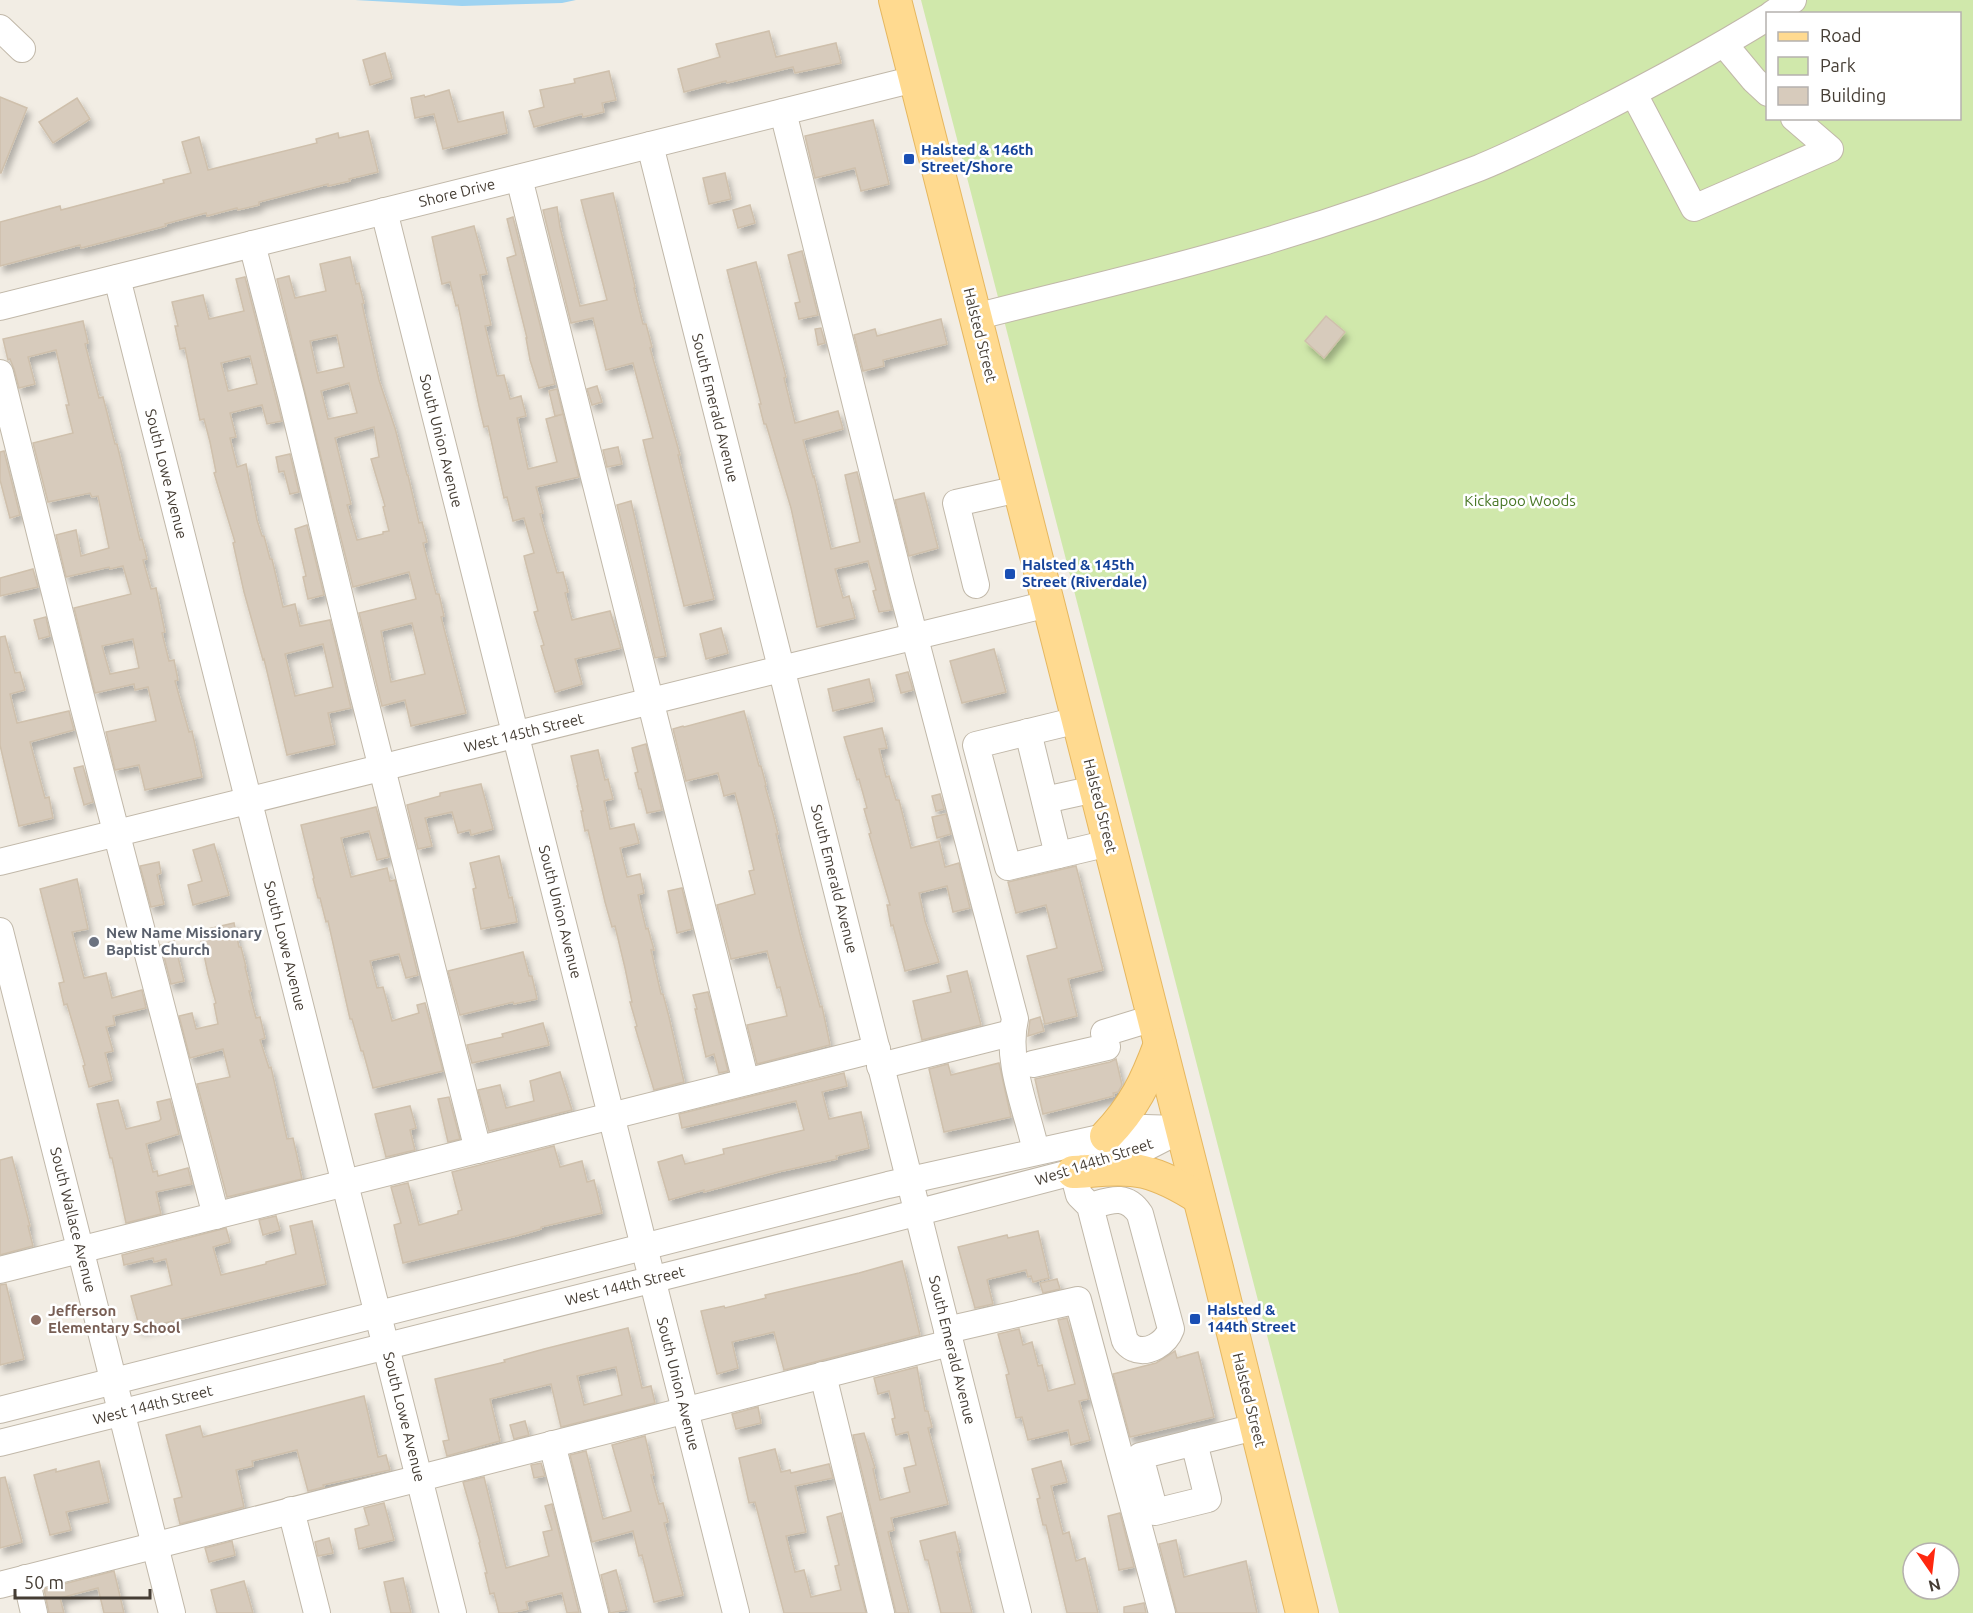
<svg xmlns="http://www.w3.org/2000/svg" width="1973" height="1613" viewBox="0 0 1973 1613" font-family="Ubuntu,sans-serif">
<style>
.green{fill:#d0e8ab;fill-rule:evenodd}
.water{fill:#9ed3f1}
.building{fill:#d7cbbc;stroke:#cfc0ac;stroke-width:1.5;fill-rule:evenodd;filter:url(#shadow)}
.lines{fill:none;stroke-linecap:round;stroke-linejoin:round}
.minor-casing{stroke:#c1b8a9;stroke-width:28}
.major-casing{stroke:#e6b75f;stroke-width:34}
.minor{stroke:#fff;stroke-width:26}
.major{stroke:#ffda90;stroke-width:32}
.transit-dot{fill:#1a4fb4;stroke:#fff;stroke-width:2}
.worship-dot{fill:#6b7280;stroke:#fff;stroke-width:2}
.education-dot{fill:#8d6e63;stroke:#fff;stroke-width:2}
.labels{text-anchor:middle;stroke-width:5;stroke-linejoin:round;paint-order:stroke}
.transit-label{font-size:15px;font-weight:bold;fill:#164399;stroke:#fff;text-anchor:start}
.street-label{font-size:15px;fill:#453d34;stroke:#fff}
.park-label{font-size:15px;fill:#497726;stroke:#fff}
.worship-label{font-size:15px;font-weight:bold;fill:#5b616d;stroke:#fff;text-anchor:start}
.education-label{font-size:15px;font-weight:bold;fill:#785e54;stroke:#fff;text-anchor:start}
</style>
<defs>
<filter id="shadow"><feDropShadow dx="3.5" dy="6" stdDeviation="3" flood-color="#0004"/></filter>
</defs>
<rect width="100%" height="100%" fill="#f2ede4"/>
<!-- green -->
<path class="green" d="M921,0H1973V1613H1339ZM1768,14H1960V118H1768ZM1913,1553H1949V1589H1913Z"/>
<!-- water -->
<path class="water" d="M355,0H576L562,3L462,6Z"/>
<!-- building -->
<g class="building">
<path d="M769,31L776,57L836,43L841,63L795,73L793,67L727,83L726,81L684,92L678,69L720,57L716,44Z"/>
<path d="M385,53L392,78L370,85L363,60Z"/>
<path d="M609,71L616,100L602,103L604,112L583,117L582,114L534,127L529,111L544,107L540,90L575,83L574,79Z"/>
<path d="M449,90L458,122L503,112L507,133L443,149L434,114L415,118L411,98L424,95L425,97Z"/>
<path d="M0,97L27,108L1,173H0Z"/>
<path d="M77,98L90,119L53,143L39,122Z"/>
<path d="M873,120L889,184L861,191L855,168L815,178L805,136Z"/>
<path d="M368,131L378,172L349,179L350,181L328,186V184L259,202V205L238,210L237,208L207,216L206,213L165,224L166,226L81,248L80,245L0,266V222L60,206L61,210L164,183L163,180L191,173L182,142L199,137L208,170L317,143L316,139L338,133L339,138Z"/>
<path d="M725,173L731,199L709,204L703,178Z"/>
<path d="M613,193L635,287L634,288L643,324H646L652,347L650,348L680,455H678L714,599L684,606L643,440L653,438L633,363L606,370L593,318L571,323L543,210L557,207L560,227L580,306L607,300L581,200Z"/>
<path d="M750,205L755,223L738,228L733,210Z"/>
<path d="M513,217L555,384L539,388L530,360L526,338H527L507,258L516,255L507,219Z"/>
<path d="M474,226L487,274L480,275L491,325L485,326L497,376L504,375L510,399L521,396L526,416L517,418L528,469L557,462L546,419L563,414L579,477L536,487L543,513L540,514L557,573L563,572L568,592L565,593L572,620L610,611L621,648L575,659L582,684L555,692L541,646L544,645L534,612L538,611L524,556L534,553L524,518L513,521L507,497L504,498L488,426L484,427L479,406L458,305L456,306L450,282L442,284L432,237Z"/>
<path d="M802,251L818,315L799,319L795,303L800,302L788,255Z"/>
<path d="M350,257L356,284L359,283L364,303L362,304L379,380L395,428L407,475H408L419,523L422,522L427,542L423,543L436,594H439L444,616L441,617L466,713L411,726L405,700L382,706L359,613L416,599L409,572L353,587L277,279L289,276L295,298L326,291L320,264ZM337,335L344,367L317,373L310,341ZM349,383L357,413L328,419L321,391ZM374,427L379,457L371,459L385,506L383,507L389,531L383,532V534L357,540L347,505L351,504L335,438ZM412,623L425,674L391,682L381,631Z"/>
<path d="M756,262L786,377L784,378L795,423L838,411L843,429L803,440L813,477L814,476L831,549L860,542L845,475L857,472L892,610L879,612L873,591L876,590L868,561L835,569L843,598L849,596L855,618L817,627L791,508L766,424H764L759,404H761L727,270Z"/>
<path d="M245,277L282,421L267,424L262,405L230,413L236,437L230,438L237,467L246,464L257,520L262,536H264L270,559H272L283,607L295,604L300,626L330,620L351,708L328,713L335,744L287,755L264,659L263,660L244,592L233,543L235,542L214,473L216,472L210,442L204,419L200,420L185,348L180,349L175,326H178L172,302L203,295L209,319L244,311L236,279ZM250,356L257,384L228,391L221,363ZM323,644L333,687L295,696L285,654Z"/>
<path d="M1326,316L1345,332L1324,358L1305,341Z"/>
<path d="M941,319L947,344L883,360L884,366L863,371L854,335L875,329L877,336Z"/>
<path d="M83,321L88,343L85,344L99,398L103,397L115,444H117L140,540L142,539L147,559L143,560L151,589L156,588L160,608L165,632L162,633L169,661L174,660L178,680L175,681L189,732L192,731L202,777L145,790L139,765L115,770L106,732L156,721L148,687L135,690L134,684L95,693L74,608L131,594L123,566L110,569L109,567L66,577L56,535L76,530L81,556L109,548L98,496L92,497L90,493L48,502L33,443L73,433L66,405H69L56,350L28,357L35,384L19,388L14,369L10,359L8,360L3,339ZM133,639L139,668L110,674L102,646Z"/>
<path d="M821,328L825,343L818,345L815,329Z"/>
<path d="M597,386L602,402L592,405L587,389Z"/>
<path d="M557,389L563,414L555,416L549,391Z"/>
<path d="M618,447L622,464L607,467L603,450Z"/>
<path d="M4,451L20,515L10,518L0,480V452Z"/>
<path d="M290,454L299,492L290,494L284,471L279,472L276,457Z"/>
<path d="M924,493L938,548L909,556L895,500Z"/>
<path d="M631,501L666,656L655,658L617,505Z"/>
<path d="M307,525L324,595L308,599L303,577L306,576L295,529Z"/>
<path d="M33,569L38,587L0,596V578Z"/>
<path d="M46,617L50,636L39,639L34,620Z"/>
<path d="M721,628L728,653L706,659L700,634Z"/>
<path d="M5,636L15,673L20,672L25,690L10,694L17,723L69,711L74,730L30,742L45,798L49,797L53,818L19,826L0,745V637Z"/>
<path d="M994,649L1006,692L962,703L950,661Z"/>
<path d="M908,672L913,690L901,693L896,675Z"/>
<path d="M869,679L874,701L833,711L828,689Z"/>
<path d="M744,711L759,766H761L766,785L765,786L773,814L778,834H776L800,934L820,1007L822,1006L830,1045L757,1064L747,1025L787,1016L780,987L777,988L767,951L731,959L717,905L755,894L749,871L754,870L741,815L735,793L724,796L718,773L686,781L673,729L683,726L684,727Z"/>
<path d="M882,728L887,748L879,749L886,777L889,776L896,800H899L911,848L939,841L945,867L959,863L970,908L953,912L947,886L919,893L925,921L939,962L905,971L893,925L891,926L887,905H890L869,834L871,833L864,809L867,808L859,779L857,780L844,737Z"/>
<path d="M646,744L662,810L647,813L641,789H639L635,773L638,772L632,748Z"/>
<path d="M598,750L605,780L608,779L613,799L604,801L610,829L634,824L639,843L620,848L627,877L640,874L644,893L638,895L646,929L648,928L654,950H651L661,994H663L669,1017L684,1082L654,1090L635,1027L637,1026L630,1002H632L625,968L615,926L612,927L605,902L588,830L585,831L581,811H583L577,786H578L571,756Z"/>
<path d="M83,766L93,802L84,805L74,768Z"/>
<path d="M481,784L493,829L471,835L470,830L458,833L452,812L425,818L432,846L418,849L407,805L440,796V793Z"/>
<path d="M940,794L944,809L936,811L932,796Z"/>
<path d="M376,807L389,857L377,860L369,831L341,838L351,877L387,868L390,881L395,880L418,975L406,978L399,954L370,961L377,988L383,987L392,1021L419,1013L417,1005L425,1003L443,1071L373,1088L363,1051H361L352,1019H350L328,921L326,922L320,898H318L313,879L314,878L301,825Z"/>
<path d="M946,814L951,834L937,838L932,817Z"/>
<path d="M214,844L229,895L193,905L188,885L202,881L193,850Z"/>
<path d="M499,856L509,898L512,897L517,922L481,929L473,889L476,888L470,863Z"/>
<path d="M159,862L161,873L157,875L164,904L151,907L140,866Z"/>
<path d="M1076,866L1103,970L1068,979L1077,1016L1045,1024L1027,956L1057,948L1046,905L1016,913L1008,882Z"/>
<path d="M77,879L88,929L72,932L84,978L106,973L112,998L142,990L146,1008L113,1016L115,1025L106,1027L113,1051L105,1053L112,1080L89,1087L83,1066L85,1065L67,1004L64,1005L59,983L64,982L40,889Z"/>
<path d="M682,888L692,929L677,933L668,891Z"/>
<path d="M234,923L239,947H241L246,967H245L251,991H249L256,1018L260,1017L265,1038L260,1040L269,1068L271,1067L287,1139L293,1138L302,1179L227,1197L197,1084L230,1077L223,1049L190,1058L179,1016L192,1013L196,1029L218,1024L214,1004L216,1003L208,974L199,931Z"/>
<path d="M174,941L184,981L171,984L161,945Z"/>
<path d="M523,952L529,976H532L537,999L514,1004L513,1002L460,1015L448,971Z"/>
<path d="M967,971L981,1025L922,1040L913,1001L951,992L947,976Z"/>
<path d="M708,992L728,1071L719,1073L714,1054L706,1057L695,1009H697L693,995Z"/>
<path d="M1040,1017L1044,1031L1028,1036L1030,1020Z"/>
<path d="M543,1023L549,1045L472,1063L467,1045L503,1037L502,1034Z"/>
<path d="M1116,1059L1122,1085L1118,1092L1113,1093L1114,1096L1043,1114L1035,1079L1110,1062Z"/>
<path d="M999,1063L1011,1117L944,1132L929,1069L948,1064L951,1075Z"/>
<path d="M560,1072L572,1110L489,1131L478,1090L500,1085L506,1108L534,1101L530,1081Z"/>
<path d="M844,1073L847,1086L822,1092L829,1119L861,1112L869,1148L836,1156L837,1159L778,1172L704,1192V1190L669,1200L658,1162L682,1155L685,1164L724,1154L723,1149L804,1130L796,1101L682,1128L679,1114Z"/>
<path d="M449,1097L460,1139L448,1142L438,1099Z"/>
<path d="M170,1099L179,1134L146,1144L153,1172L157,1171L158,1176L188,1168L192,1184L156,1192L161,1214L126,1223L112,1158H110L97,1104L118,1100L126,1129L159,1121L161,1119L157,1102Z"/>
<path d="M410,1106L416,1128L410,1130L415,1150L386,1157L375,1114Z"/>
<path d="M554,1146L560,1167L582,1161L587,1182L594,1180L602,1213L541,1227V1229L516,1236L403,1263L394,1225L401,1223L391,1187L408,1183L419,1225L458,1214V1211L462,1210L452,1172Z"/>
<path d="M12,1157L30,1226H28L33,1246L0,1255V1160Z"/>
<path d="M276,1216L280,1230L263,1235L259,1220Z"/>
<path d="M312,1221L326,1284L140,1329L131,1296L172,1285L166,1259L154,1262L153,1258L124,1265L122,1255L226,1228L230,1242L213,1247L221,1275L266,1264V1262L296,1254L290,1226Z"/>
<path d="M1038,1231L1049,1278L1033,1282L1031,1276L1028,1277L1026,1270L989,1279L987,1280L993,1304L975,1308L958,1247L1007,1235L1008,1238Z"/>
<path d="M902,1261L920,1335L784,1370L774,1332L732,1342L738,1368L717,1374L701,1311L724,1306L725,1308L766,1298L765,1295L859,1273Z"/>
<path d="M1057,1279L1060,1289L1043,1293L1040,1283Z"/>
<path d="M6,1284L24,1359L0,1365V1285Z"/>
<path d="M1067,1318L1089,1399L1079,1401L1090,1440L1071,1445L1068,1430L1028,1440L1022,1417L1016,1418L1006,1375L1009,1374L998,1334L1019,1329L1023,1345L1032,1342L1038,1366L1042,1365L1048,1391L1075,1384L1058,1320Z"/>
<path d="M628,1328L642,1388L651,1386L655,1403L561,1427L551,1384L490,1399L500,1441L447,1456L443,1441L449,1440L435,1379L505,1362L504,1360L544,1349ZM616,1367L622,1395L584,1405L577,1376Z"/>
<path d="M1175,1351L1177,1358L1198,1352L1214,1417L1130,1437L1113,1374L1156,1363Z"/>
<path d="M917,1367L925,1411H928L932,1427L928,1428L948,1504L891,1518L894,1530L888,1532L909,1613H896L853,1435L864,1433L875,1468L873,1469L880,1500L910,1492L904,1468L916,1465L908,1432L896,1435L892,1419L895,1418L889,1391L878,1394L874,1378Z"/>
<path d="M364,1396L378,1457L386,1455L390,1470L323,1485L324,1487L308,1491L297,1450L252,1461L253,1466L236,1470L244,1507L180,1524L174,1499L182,1497L166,1435L200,1426L203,1437Z"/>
<path d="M758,1407L761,1423L736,1429L732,1414Z"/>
<path d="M525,1421L529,1435L514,1439L510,1425Z"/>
<path d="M645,1436L654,1475H651L659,1504L663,1503L668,1522L664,1523L683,1595L654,1602L642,1555L639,1556L633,1531L592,1542L570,1455L586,1451L603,1519L631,1511L612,1445Z"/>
<path d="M775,1449L781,1472L790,1470L791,1473L829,1464L833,1478L795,1486L806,1532L786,1536L795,1572L804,1570L811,1597L841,1590L835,1566L839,1565L827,1517L841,1513L866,1613H784L755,1502L749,1503L739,1458Z"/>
<path d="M99,1461L109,1502L66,1512L71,1530L50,1535L34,1475L56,1469V1472Z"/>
<path d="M1061,1461L1067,1482L1051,1486L1063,1534L1069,1532L1076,1561L1085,1558L1098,1613H1067L1046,1525H1043L1037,1499L1040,1498L1032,1469Z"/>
<path d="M541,1463L545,1476L534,1478L531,1465Z"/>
<path d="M5,1477L22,1542L0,1548V1478Z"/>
<path d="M484,1477L506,1568L549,1556L543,1532L552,1530L545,1506L552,1504L579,1612L567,1613L562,1593L526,1602L528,1609L511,1613H499L494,1593L490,1594L485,1573H487L479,1543L480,1542L463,1482Z"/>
<path d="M384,1503L394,1540L359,1549L355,1529L369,1525L364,1508Z"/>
<path d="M1120,1513L1134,1567L1119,1570L1108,1516Z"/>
<path d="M955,1532L960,1552H957L972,1613H941L928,1560H925L920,1541Z"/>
<path d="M329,1538L333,1553L318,1556L315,1542Z"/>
<path d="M1176,1540L1184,1577L1246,1561L1257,1613H1177L1159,1544Z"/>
<path d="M232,1541L235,1555L209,1562L205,1548Z"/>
<path d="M616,1570L627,1610L610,1613L601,1575Z"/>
<path d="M114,1571L124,1613H104L98,1588L60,1598L64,1613H49L44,1589Z"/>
<path d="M403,1578L411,1613H391L384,1582Z"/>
<path d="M244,1581L253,1613H217L211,1590Z"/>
<path d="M1144,1603L1146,1613H1124V1607Z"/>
</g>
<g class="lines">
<!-- minor casing -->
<g class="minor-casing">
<g id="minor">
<path d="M1772,14L1793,0"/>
<path d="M0,28L22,49"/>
<path d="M1724,44L1754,80L1768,93"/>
<path d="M1634,94L1694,208L1830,149L1794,118"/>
<path d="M783,112L901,585L1015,1019C1005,1060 1027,1110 1036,1151"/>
<path d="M650,145L1018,1613"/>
<path d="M519,178L746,1082"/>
<path d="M384,211L736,1613"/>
<path d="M252,244L291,395L362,689L478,1150"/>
<path d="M117,278L453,1613"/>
<path d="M0,307L915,79"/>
<path d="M975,317C1057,296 1140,277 1221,254C1308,230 1394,201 1479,168C1516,153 1553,134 1589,116C1650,85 1710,53 1768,17"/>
<path d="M0,373L80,693L216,1216"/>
<path d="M976,585L956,503L1019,489"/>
<path d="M1078,720L976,745L1008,867L1109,843"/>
<path d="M1028,732L1058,855"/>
<path d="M1045,800L1095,789"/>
<path d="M0,862L781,669L1048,604"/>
<path d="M0,931L172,1613"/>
<path d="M1033,1064L1107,1047L1104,1033L1153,1018"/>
<path d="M880,1066L1011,1033"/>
<path d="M1073,1172L1079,1195L1090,1206L1125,1341C1125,1342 1132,1348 1133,1348C1148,1355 1166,1343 1171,1329L1140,1214C1126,1193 1111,1200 1090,1206"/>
<path d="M0,1270L877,1049"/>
<path d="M947,1330L1078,1300L1162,1613"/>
<path d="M823,1375L881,1613"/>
<path d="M0,1410L888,1185L1145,1128L1178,1129"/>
<path d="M1194,1442L1208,1499L1155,1512L1140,1456L1255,1427"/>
<path d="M0,1443L854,1229L1073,1172L1149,1146L1182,1129"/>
<path d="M552,1444L595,1613"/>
<path d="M291,1510L317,1613"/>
<path d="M26,1578L34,1613"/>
<path d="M0,1585L950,1343"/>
</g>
</g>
<!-- major casing -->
<g class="major-casing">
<g id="major">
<path d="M895,0L1217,1268L1302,1613"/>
<path d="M1106,1136C1134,1107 1146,1082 1160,1044"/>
<path d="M1073,1172C1095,1171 1122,1167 1144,1172C1164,1177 1182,1187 1199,1198"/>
</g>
</g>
<!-- minor -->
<use href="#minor" class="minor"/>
<!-- major -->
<use href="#major" class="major"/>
</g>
<!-- markers -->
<g class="transit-dot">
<rect x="903" y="153" width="12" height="12" rx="3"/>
<rect x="1004" y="568" width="12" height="12" rx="3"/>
<rect x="1189" y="1313" width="12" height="12" rx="3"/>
</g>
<circle class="worship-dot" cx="94" cy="942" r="6"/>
<circle class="education-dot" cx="36" cy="1320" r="6"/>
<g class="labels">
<!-- transit labels -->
<g class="transit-label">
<text x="921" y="155">Halsted &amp; 146th<tspan x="921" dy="17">Street/Shore</tspan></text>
<text x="1022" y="570">Halsted &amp; 145th<tspan x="1022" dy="17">Street (Riverdale)</tspan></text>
<text x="1207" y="1315">Halsted &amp;<tspan x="1207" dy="17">144th Street</tspan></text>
</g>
<!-- street labels -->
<g class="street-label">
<text transform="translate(457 193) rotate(-14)" y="5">Shore Drive</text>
<text transform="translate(980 335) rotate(76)" y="5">Halsted Street</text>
<text transform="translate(715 408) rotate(76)" y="5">South Emerald Avenue</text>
<text transform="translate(441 441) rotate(76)" y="5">South Union Avenue</text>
<text transform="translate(166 474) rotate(76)" y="5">South Lowe Avenue</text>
<text transform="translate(524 733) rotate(-14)" y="5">West 145th Street</text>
<text transform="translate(1100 806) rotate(76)" y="5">Halsted Street</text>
<text transform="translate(834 879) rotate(76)" y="5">South Emerald Avenue</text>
<text transform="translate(560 912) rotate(76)" y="5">South Union Avenue</text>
<text transform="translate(285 946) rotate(76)" y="5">South Lowe Avenue</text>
<text transform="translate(1094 1162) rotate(-18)" y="5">West 144th Street</text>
<text transform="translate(73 1220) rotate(76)" y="5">South Wallace Avenue</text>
<text transform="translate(625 1286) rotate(-14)" y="5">West 144th Street</text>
<text transform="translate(952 1350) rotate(76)" y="5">South Emerald Avenue</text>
<text transform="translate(678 1384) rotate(76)" y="5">South Union Avenue</text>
<text transform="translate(1249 1400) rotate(76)" y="5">Halsted Street</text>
<text transform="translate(153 1405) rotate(-14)" y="5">West 144th Street</text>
<text transform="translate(404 1417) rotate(76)" y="5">South Lowe Avenue</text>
</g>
<!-- park labels -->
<g class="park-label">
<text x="1520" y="506">Kickapoo Woods</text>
</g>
<!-- worship labels -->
<g class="worship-label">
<text x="106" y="938">New Name Missionary<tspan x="106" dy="17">Baptist Church</tspan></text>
</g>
<!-- education labels -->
<g class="education-label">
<text x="48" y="1316">Jefferson<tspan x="48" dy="17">Elementary School</tspan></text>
</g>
</g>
<!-- legend -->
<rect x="1766" y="12" width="195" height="108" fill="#ffffff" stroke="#b5b1ae" stroke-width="1.5"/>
<rect x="1778" y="32" width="30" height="9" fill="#ffda90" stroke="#b5b1ae" stroke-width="1.5"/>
<text x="1820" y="42" font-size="18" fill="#453d34">Road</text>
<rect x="1778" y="57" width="30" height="18" fill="#d0e8ab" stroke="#b5b1ae" stroke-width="1.5"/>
<text x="1820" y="72" font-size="18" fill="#453d34">Park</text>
<rect x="1778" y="87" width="30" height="18" fill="#d7cbbc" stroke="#b5b1ae" stroke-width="1.5"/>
<text x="1820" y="102" font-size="18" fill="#453d34">Building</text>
<!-- north arrow -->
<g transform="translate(1931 1571) rotate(166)"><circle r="28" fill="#ffffff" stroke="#b5b1ae" stroke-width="1.5"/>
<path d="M0-4.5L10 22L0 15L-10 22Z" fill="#fe280f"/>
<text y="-9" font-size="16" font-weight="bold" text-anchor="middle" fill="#453d34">N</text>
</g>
<!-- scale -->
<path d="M15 1589v9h135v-9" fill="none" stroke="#453d34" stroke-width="3"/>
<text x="24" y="1589" font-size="18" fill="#453d34" stroke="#ffffff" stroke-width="4.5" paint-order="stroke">50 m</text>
</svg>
